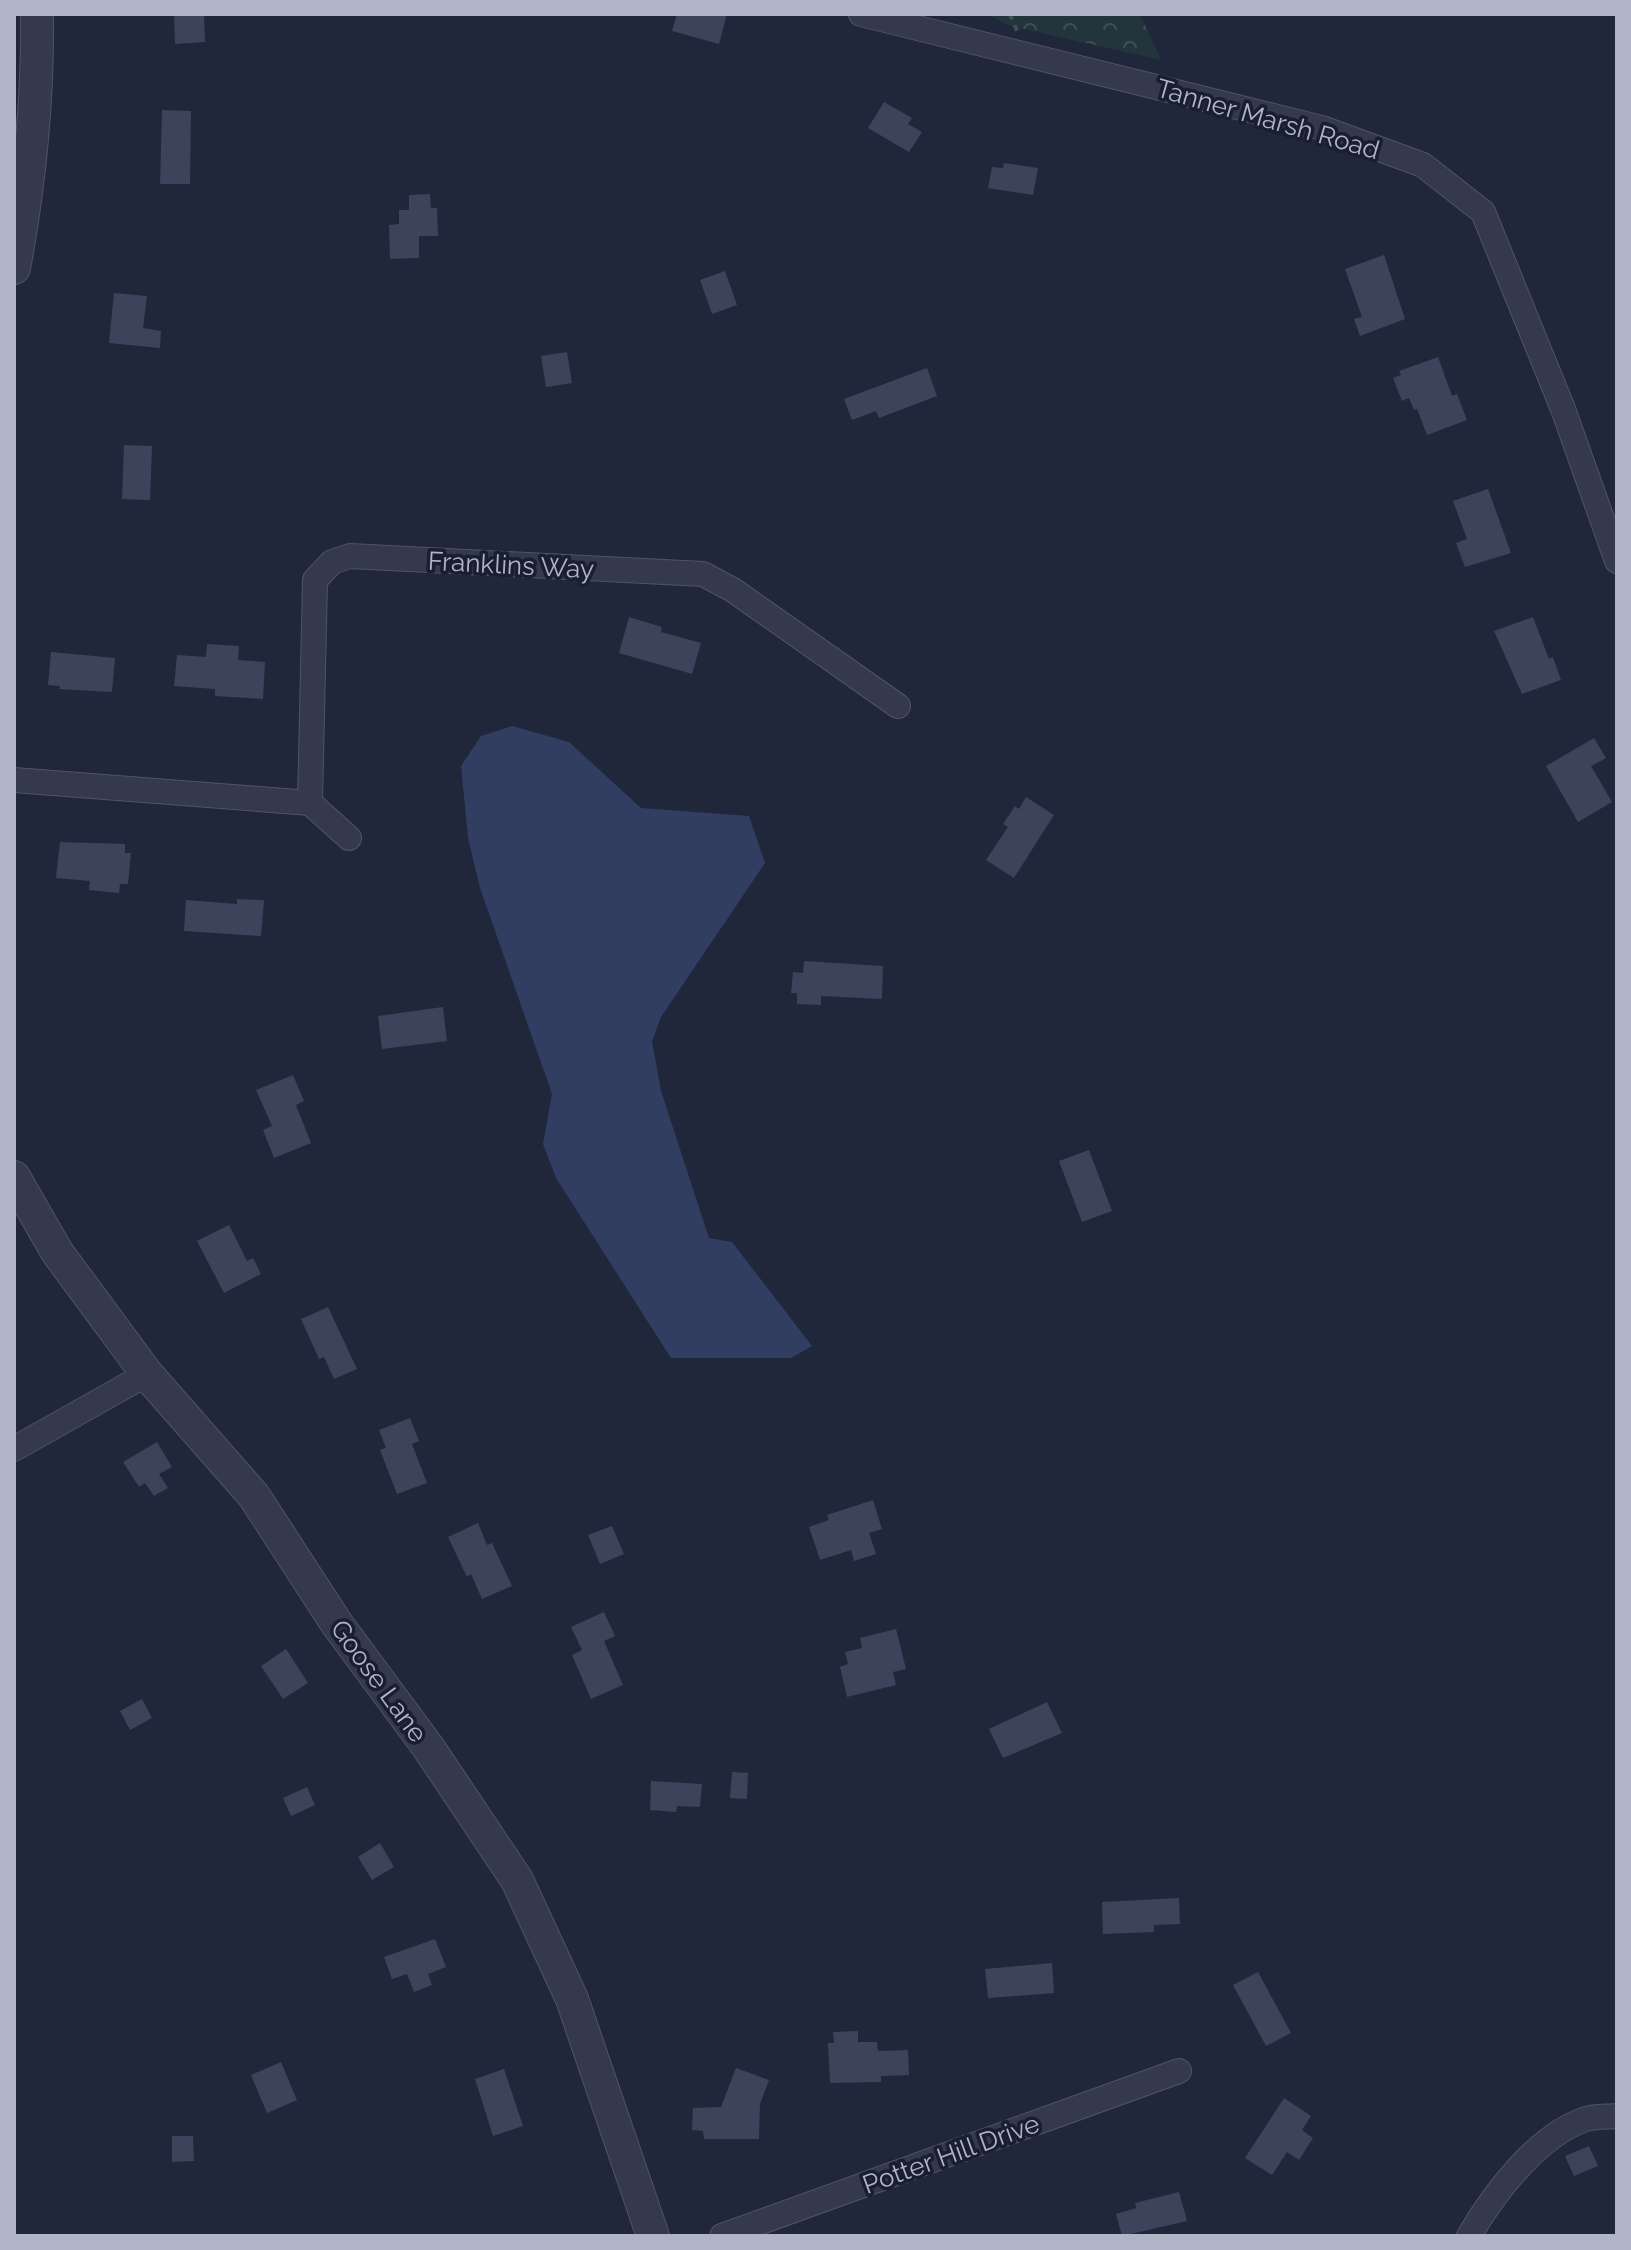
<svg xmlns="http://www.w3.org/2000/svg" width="1631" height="2250" viewBox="0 0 1631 2250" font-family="Raleway,sans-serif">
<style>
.forest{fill:url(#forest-crowns)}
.water{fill:#313d61}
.building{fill:#3c445b}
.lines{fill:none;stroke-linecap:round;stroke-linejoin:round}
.minor-casing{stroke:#4f5466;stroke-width:26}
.tertiary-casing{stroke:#4f5466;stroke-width:34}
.path{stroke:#3d5056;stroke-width:4;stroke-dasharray:6 6;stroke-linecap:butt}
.minor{stroke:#343a4b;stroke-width:24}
.tertiary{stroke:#343a4b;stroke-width:32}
.labels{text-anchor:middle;stroke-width:7;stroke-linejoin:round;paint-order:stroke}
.street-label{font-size:26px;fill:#afb4c7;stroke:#191f30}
</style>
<defs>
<pattern id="forest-crowns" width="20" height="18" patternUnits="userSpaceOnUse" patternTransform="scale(2)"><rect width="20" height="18" fill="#22343c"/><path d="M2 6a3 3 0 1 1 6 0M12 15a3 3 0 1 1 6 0" fill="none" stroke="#404f57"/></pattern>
</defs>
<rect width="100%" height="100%" fill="#20273b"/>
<!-- forest -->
<path class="forest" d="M987,14H1140L1161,60L1010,26Z"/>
<!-- water -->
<path class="water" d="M512,726L569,742L641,808L749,816L765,863L661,1017L652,1041L661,1091L709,1238L732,1242L812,1346L791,1358H671L556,1178L543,1144L552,1094L480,888L468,838L461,766L481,736Z"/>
<!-- building -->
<g class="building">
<path d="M174,14H204L205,42L175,44Z"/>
<path d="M677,14H727L719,44L672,31Z"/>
<path d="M884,102L912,118L908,124L922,132L909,152L868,128Z"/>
<path d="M162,110L191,111L190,184H160Z"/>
<path d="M1004,163L1038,168L1033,195L988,188L992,167L1003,168Z"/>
<path d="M430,194L431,208H437L438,236H419V258L390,259L389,225L399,224V210H409V195Z"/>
<path d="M1384,255L1405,319L1360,336L1354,319L1362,317L1345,269Z"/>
<path d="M725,271L737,305L712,314L700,280Z"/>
<path d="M114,293L147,296L143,328L161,331L160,348L109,343Z"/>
<path d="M567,352L572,383L546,387L541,356Z"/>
<path d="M1438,357L1452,396L1457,394L1467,420L1427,435L1417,409L1414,410L1409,398L1402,401L1393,378L1401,375L1399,371Z"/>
<path d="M927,368L937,396L879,418L876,411L852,420L844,399Z"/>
<path d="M124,445L152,446L150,500L122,499Z"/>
<path d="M1488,489L1511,553L1465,567L1456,543L1467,539L1453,501Z"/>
<path d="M629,617L662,627L661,632L701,643L692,674L619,653Z"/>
<path d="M1533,617L1549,659L1553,657L1561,680L1522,694L1494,631Z"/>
<path d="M207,644L239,646L238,660L265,662L263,699L215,696V689L174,686L177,655L206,657Z"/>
<path d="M51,652L115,658L112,692L59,689L60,686L48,685Z"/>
<path d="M1594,738L1606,758L1591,766L1612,802L1578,822L1546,766Z"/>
<path d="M1026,797L1054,815L1014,878L986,860L1008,827L1003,824L1015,806L1019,809Z"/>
<path d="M60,842L125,844V853H131L128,884H120L119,893L89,890L90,881L56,878Z"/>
<path d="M237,899L264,900L261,936L184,931L186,900L237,904Z"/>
<path d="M804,961L883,966L882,999L821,996V1005L797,1004V993H791L793,972L803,973Z"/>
<path d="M443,1007L447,1041L382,1049L378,1016Z"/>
<path d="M293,1075L304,1101L296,1105L311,1143L274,1158L263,1130L272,1126L256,1090Z"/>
<path d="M1089,1150L1112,1211L1082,1222L1059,1161Z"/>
<path d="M229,1225L247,1261L253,1258L261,1274L224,1293L197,1241Z"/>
<path d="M328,1307L357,1369L334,1379L324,1357L319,1359L301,1319Z"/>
<path d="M410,1418L419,1441L412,1444L427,1483L397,1494L380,1450L386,1448L379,1430Z"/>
<path d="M157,1442L172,1467L159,1474L168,1488L154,1496L145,1483L139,1487L123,1462Z"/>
<path d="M873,1500L882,1529L869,1533L876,1554L854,1561L851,1550L820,1560L809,1527L829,1520L827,1515Z"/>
<path d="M478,1523L487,1545L492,1543L512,1586L482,1599L471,1574L467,1577L448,1537Z"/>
<path d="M612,1526L624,1554L600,1564L588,1535Z"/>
<path d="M604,1612L615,1636L604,1641L623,1685L591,1699L572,1655L582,1650L571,1627Z"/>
<path d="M896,1629L906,1669L893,1672L896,1685L847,1697L840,1667L848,1664L845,1652L862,1648L860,1638Z"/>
<path d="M286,1649L308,1683L283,1699L261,1666Z"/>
<path d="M142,1699L152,1718L130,1730L120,1711Z"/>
<path d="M1047,1702L1062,1733L1003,1758L989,1729Z"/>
<path d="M732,1772L748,1773L747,1799L730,1798Z"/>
<path d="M651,1781L702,1784L700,1807L677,1806L676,1812L650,1810Z"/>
<path d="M307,1787L315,1805L291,1816L283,1798Z"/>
<path d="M380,1843L394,1867L372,1880L358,1857Z"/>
<path d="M1179,1898L1180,1924L1154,1925V1932L1103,1934L1102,1902Z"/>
<path d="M435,1939L446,1967L428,1974L432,1985L414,1992L407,1974L392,1979L384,1957Z"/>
<path d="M1052,1963L1054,1993L988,1998L985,1969Z"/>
<path d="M1258,1972L1291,2033L1266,2046L1233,1985Z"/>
<path d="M858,2031V2042H877L878,2051L908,2050L909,2075L881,2076V2082L830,2083L828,2043H834L833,2032Z"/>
<path d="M281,2062L297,2100L267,2113L251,2075Z"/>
<path d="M736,2068L769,2080L760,2104L759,2139H704L703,2131L692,2130L693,2108L721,2107Z"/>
<path d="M504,2069L523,2126L493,2136L475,2079Z"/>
<path d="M1284,2098L1311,2116L1302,2130L1313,2138L1299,2160L1287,2152L1272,2175L1245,2158Z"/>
<path d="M172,2136H193L194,2161L172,2162Z"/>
<path d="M1589,2146L1598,2166L1574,2176L1565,2156Z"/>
<path d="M1179,2192L1187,2221L1122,2236L1116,2214L1136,2208L1135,2203Z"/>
</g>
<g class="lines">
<!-- minor casing -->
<g class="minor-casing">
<g id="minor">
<path d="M861,14L1322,128L1423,165L1483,212L1563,409L1617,561"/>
<path d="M14,780L310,803L315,580L332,562L350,556L703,574L733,590L898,706"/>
<path d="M310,803L349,838"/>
<path d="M14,1449L147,1374"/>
<path d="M722,2236L1179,2071"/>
<path d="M1469,2236C1494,2193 1538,2135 1586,2119C1595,2116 1607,2117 1617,2116"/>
</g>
</g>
<!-- tertiary casing -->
<g class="tertiary-casing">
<g id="tertiary">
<path d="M14,268C30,183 38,100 37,14"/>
<path d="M14,1177L57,1252L147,1374L254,1496L337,1624L428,1747L517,1880L572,1999L653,2236"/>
</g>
</g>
<!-- path -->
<path class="path" d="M1010,14L1017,31"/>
<!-- minor -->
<use href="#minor" class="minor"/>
<!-- tertiary -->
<use href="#tertiary" class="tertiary"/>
</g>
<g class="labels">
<!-- street labels -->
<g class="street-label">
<text transform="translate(1268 119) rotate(16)" y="9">Tanner Marsh Road</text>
<text transform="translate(511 565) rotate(3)" y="9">Franklins Way</text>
<text transform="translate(379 1681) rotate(54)" y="9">Goose Lane</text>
<text transform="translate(951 2154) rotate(-20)" y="9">Potter Hill Drive</text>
</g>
</g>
<!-- border -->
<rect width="1631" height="2250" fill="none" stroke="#afb4c7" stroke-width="32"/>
</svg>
